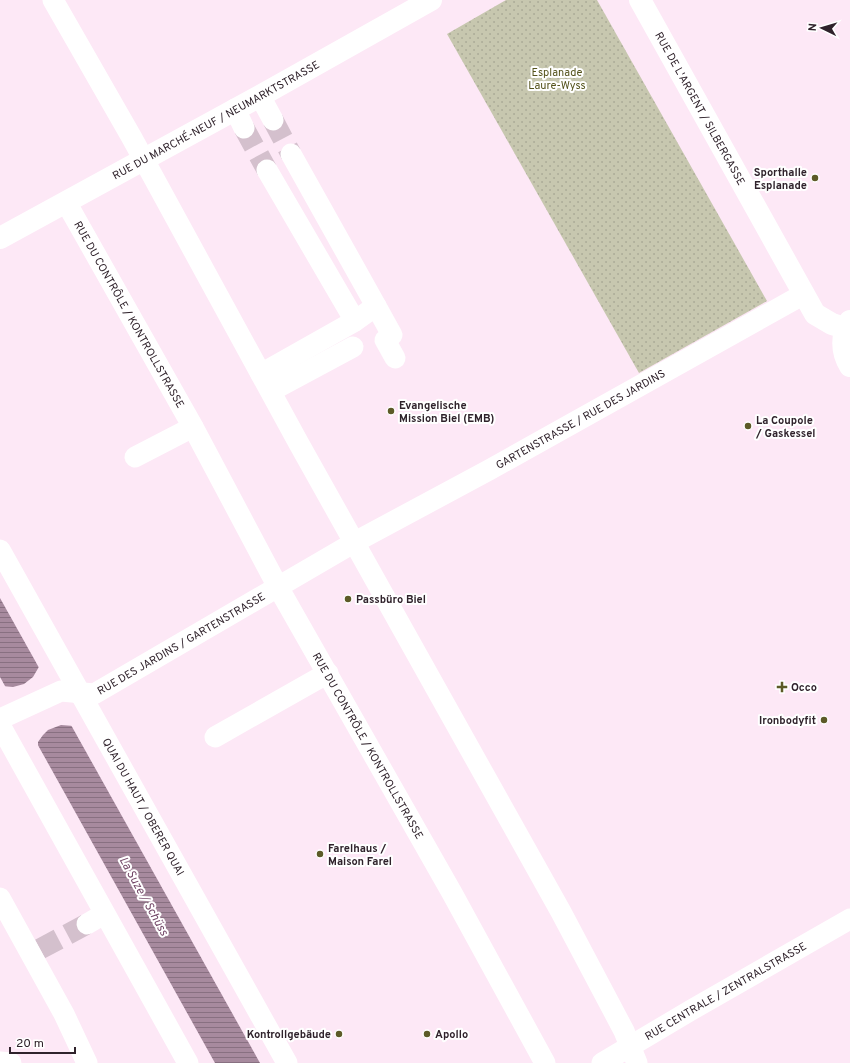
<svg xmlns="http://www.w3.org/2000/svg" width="850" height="1063" viewBox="0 0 850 1063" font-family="Overpass,sans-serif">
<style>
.park{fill:url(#park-dots)}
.water{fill:url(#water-rules)}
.pier{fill:#fde8f6}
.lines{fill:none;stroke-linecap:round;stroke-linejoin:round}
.minor-tunnel{stroke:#d4c0cd;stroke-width:21;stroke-dasharray:21 10;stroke-linecap:butt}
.minor{stroke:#fff;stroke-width:21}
.major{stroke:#fff;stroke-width:22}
.poi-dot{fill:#5c5a27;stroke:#fff;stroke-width:1.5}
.labels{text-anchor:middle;stroke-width:4;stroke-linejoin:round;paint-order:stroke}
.park-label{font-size:11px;fill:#54521b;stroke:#fff}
.street-label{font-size:11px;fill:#2f222b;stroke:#fff}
.poi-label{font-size:11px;font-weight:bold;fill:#2f222b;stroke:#fff;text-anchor:start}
.water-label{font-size:12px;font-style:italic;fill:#734767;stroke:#fff}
</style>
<defs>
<pattern id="park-dots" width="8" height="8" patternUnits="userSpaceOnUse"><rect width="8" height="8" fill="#c7c7af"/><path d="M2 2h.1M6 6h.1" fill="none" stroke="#abab97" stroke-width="1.8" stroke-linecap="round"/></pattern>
<pattern id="water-rules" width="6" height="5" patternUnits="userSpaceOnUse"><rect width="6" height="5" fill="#a78a9e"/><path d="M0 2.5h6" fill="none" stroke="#887081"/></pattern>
</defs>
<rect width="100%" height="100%" fill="#fde8f6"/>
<!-- park -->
<path class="park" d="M506,0H597L767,301L639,373L447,34Z"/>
<!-- water -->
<path class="water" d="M0,598L260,1063H215L0,677Z"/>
<!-- pier -->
<path class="pier" d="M40,665L74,726L61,725L48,730L43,735L38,742V747H37L2,686L13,687L24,684L33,677Z"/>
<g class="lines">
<!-- minor-tunnel -->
<g class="minor-tunnel">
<path d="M273,120L291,154"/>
<path d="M244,128L267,170"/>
<path d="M40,949L87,924"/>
</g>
<!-- minor -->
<g class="minor">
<path d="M53,0L132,138L298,442L561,912L624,1031L637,1063"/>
<path d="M260,96L273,120"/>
<path d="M235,109L244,128"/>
<path d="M267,170L355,321"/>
<path id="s1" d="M66,202L193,427L278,587L452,893L545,1063"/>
<path d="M376,306L392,335L385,340L395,358"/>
<path d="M261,374L355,321L376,306L291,154"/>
<path d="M271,391L353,347"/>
<path d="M135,457L193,427"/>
<path id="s2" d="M0,550L287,1063"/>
<path id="s3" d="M0,719L61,691L94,694L355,542L489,470L804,294"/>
<path d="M0,725L188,1063"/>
<path d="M215,737L328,673"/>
<path d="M0,898L64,1014L87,1063"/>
<path d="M87,924L104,914"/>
<path d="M0,1062L11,1063"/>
<path id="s4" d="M602,1063L693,1009L850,919"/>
</g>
<!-- major -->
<g class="major">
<path id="s5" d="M640,0L815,314L832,324L845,328"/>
<path id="s6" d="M0,238L260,96L431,0"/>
<path d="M850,321C841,335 841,351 850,366"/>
</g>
</g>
<!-- markers -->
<g class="poi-dot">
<circle cx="815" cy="178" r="4"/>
<circle cx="391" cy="411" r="4"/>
<circle cx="748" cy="426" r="4"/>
<circle cx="348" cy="599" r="4"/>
<path d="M780 681h4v4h4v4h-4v4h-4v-4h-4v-4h4z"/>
<circle cx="824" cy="720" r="4"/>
<circle cx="320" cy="854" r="4"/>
<circle cx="339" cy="1034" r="4"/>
<circle cx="427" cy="1034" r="4"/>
</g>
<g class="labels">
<!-- park labels -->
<g class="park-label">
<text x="557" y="76">Esplanade<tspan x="557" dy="13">Laure-Wyss</tspan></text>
</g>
<!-- street labels -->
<g class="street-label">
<text dy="4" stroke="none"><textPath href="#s5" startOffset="124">RUE DE L'ARGENT / SILBERGASSE</textPath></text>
<text dy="4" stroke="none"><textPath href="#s6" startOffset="246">RUE DU MARCHÉ-NEUF / NEUMARKTSTRASSE</textPath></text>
<text dy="4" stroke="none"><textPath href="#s1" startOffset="129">RUE DU CONTRÔLE / KONTROLLSTRASSE</textPath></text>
<text dy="4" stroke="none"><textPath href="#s3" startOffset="659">GARTENSTRASSE / RUE DES JARDINS</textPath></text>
<text dy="4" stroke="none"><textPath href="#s3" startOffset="201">RUE DES JARDINS / GARTENSTRASSE</textPath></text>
<text dy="4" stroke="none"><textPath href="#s1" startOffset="622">RUE DU CONTRÔLE / KONTROLLSTRASSE</textPath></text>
<text dy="4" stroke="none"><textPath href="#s2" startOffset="294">QUAI DU HAUT / OBERER QUAI</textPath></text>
<text dy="4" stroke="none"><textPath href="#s4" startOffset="143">RUE CENTRALE / ZENTRALSTRASSE</textPath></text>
</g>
<!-- poi labels -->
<g class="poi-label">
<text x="807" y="176" text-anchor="end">Sporthalle<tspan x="807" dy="13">Esplanade</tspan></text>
<text x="399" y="409">Evangelische<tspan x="399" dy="13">Mission Biel (EMB)</tspan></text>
<text x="756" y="424">La Coupole<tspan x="756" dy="13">/ Gaskessel</tspan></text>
<text x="356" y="603">Passbüro Biel</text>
<text x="791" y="691">Occo</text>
<text x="816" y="724" text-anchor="end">Ironbodyfit</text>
<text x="328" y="852">Farelhaus /<tspan x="328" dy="13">Maison Farel</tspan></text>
<text x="331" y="1038" text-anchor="end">Kontrollgebäude</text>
<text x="435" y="1038">Apollo</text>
</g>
<!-- water labels -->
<g class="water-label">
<text transform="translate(144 896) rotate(61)" y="4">La Suze / Schüss</text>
</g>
</g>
<!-- north arrow -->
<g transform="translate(822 28) rotate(275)" stroke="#ffffff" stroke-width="3" paint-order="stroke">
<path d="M0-3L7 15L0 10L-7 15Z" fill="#2f222b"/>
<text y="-6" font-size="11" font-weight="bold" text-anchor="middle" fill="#2f222b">N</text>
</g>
<!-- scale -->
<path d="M10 1047v6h65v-6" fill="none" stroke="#2f222b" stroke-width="2"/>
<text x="16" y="1047" font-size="12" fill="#2f222b" stroke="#ffffff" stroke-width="3" paint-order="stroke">20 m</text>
</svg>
